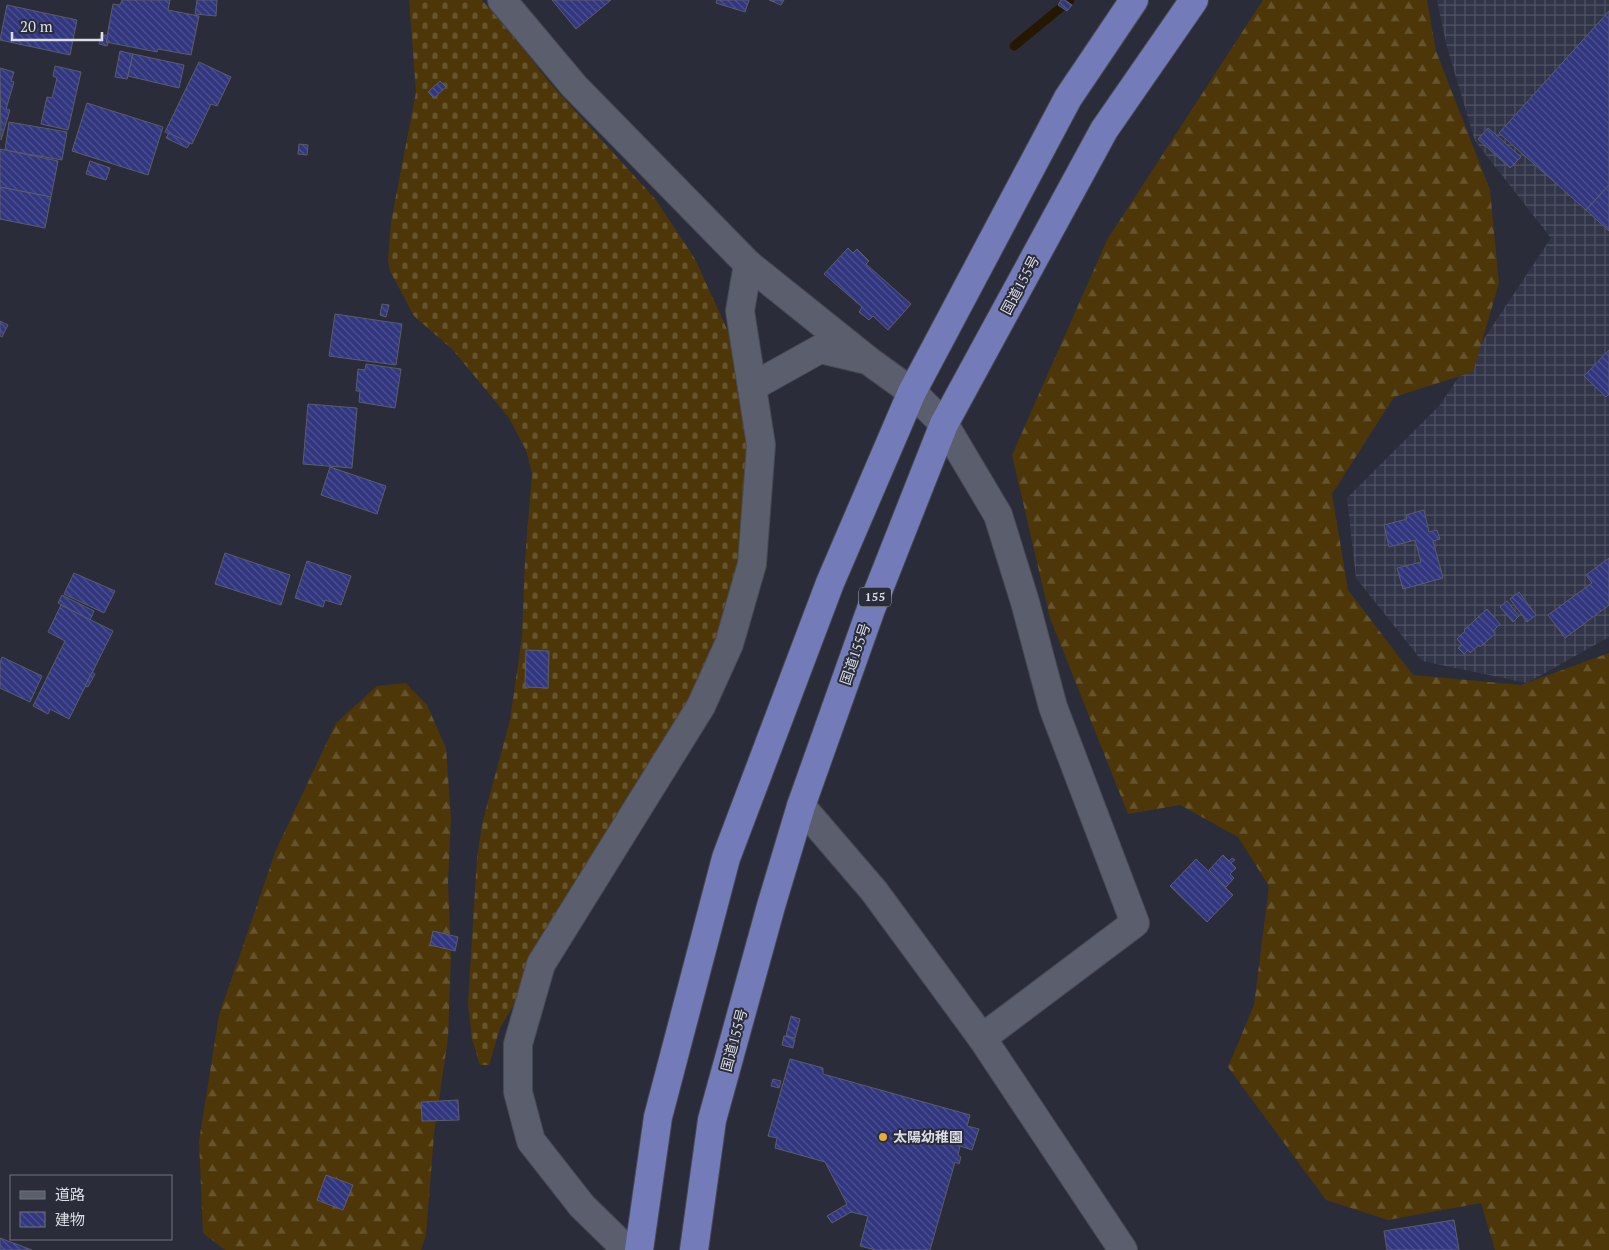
<svg xmlns="http://www.w3.org/2000/svg" width="1609" height="1250" viewBox="0 0 1609 1250" font-family="'PT Serif','Noto Sans JP',serif">
<style>
.industrial{fill:url(#industrial-grid)}
.forest{fill:url(#forest-firs)}
.cemetery{fill:url(#cemetery-stones)}
.lines{fill:none;stroke-linecap:round;stroke-linejoin:round}
.stream{stroke:#261700;stroke-width:9}
.building{fill:url(#building-back-hatch);stroke:#5a5d6b}
.minor-casing{stroke:#474953;stroke-width:30}
.trunk-casing{stroke:#474953;stroke-width:30}
.minor{stroke:#5b5e6c;stroke-width:28}
.trunk{stroke:#737cb8;stroke-width:28}
.poi-dot{fill:#e6ac36;stroke:#2a2c39;stroke-width:2}
.labels{text-anchor:middle;stroke-width:4;stroke-linejoin:round;paint-order:stroke}
.shield{fill:#2a2c39;stroke:#a7a9b2;stroke-width:1}
.shield-label{font-size:12px;font-weight:bold;fill:#dcdee6}
.street-label{font-size:14px;fill:#dcdee6;stroke:#2a2c39}
.poi-label{font-size:14px;font-weight:bold;fill:#dcdee6;stroke:#2a2c39;text-anchor:start}
</style>
<defs>
<pattern id="industrial-grid" width="8" height="8" patternUnits="userSpaceOnUse" patternTransform="scale(1.25)"><rect width="8" height="8" fill="#323548"/><path d="M0 4h8M4 0v8" fill="none" stroke="#4f5262"/></pattern>
<pattern id="forest-firs" width="22" height="20" patternUnits="userSpaceOnUse" patternTransform="scale(1.25)"><rect width="22" height="20" fill="#4d3708"/><path d="M5 1l3.5 6h-7zM16 11l3.5 6h-7z" fill="#66542c"/></pattern>
<pattern id="cemetery-stones" width="16" height="16" patternUnits="userSpaceOnUse" patternTransform="scale(1.25)"><rect width="16" height="16" fill="#4d3708"/><path d="M2 7V4a2 2 0 0 1 4 0v3zM10 15v-3a2 2 0 0 1 4 0v3z" fill="#66542c"/></pattern>
<pattern id="building-back-hatch" width="6" height="6" patternUnits="userSpaceOnUse" patternTransform="scale(1.25)"><rect width="6" height="6" fill="#31367f"/><path d="M-1 5l2 2M0 0l6 6M5-1l2 2" fill="none" stroke="#4e5391"/></pattern>
</defs>
<rect width="100%" height="100%" fill="#2a2c39"/>
<!-- industrial -->
<path class="industrial" d="M1437,0H1609V637L1527,683L1422,661L1356,578L1347,498L1440,405L1551,238L1475,141L1447,47Z"/>
<!-- forest -->
<g class="forest">
<path d="M1263,0H1427L1436,51L1490,190L1499,283L1473,372L1394,397L1332,494L1348,590L1413,675L1521,685L1609,653V1250H1495L1481,1203L1388,1220L1326,1200L1228,1067L1254,1005L1269,886L1238,837L1180,805L1128,814L1050,618L1012,455L1107,240Z"/>
<path d="M406,683L427,705L446,748L451,818L448,882L451,956L448,1038L434,1134L426,1235L421,1250H225L203,1233L199,1141L219,1015L276,850L336,723L377,686Z"/>
</g>
<!-- cemetery -->
<path class="cemetery" d="M409,0H482L521,46L550,83L656,200L695,259L731,338L753,451L744,574L689,714L500,1028L489,1065H480L472,1039L468,1003L477,858L482,824L510,720L522,637L525,560L532,473L526,450L509,418L453,350L414,316L390,271L388,260L391,222L416,92Z"/>
<g class="lines">
<!-- stream -->
<path class="stream" d="M1014,46L1070,0"/>
</g>
<!-- building -->
<g class="building">
<path d="M122,0H170L168,10L199,16L191,55L158,49L157,52L106,42L113,4L120,5Z"/>
<path d="M197,0H217L216,16L195,14Z"/>
<path d="M552,0H611L576,29Z"/>
<path d="M717,0H749L745,12L716,3Z"/>
<path d="M769,0H784L781,5Z"/>
<path d="M1061,0H1065L1072,5L1067,11L1058,5Z"/>
<path d="M7,5L77,20L70,55L0,40Z"/>
<path d="M1609,11V185L1586,210L1499,133Z"/>
<path d="M101,34L108,36L106,42L108,43L107,46L99,44Z"/>
<path d="M120,51L133,54L127,79L115,77Z"/>
<path d="M133,54L184,65L179,88L128,76Z"/>
<path d="M199,62L231,77L217,106L211,104L192,144L165,132Z"/>
<path d="M55,66L81,72L68,130L41,124L47,97L52,98L57,78L53,76Z"/>
<path d="M0,68L14,72L11,81L14,82L6,109L10,110L1,140Z"/>
<path d="M440,81L446,87L434,98L428,92Z"/>
<path d="M87,103L163,127L148,175L72,151Z"/>
<path d="M9,122L67,132L62,160L5,150Z"/>
<path d="M1488,128L1521,157L1510,168L1478,139Z"/>
<path d="M169,133L190,143L187,148L166,138Z"/>
<path d="M299,144L308,145L307,155L298,154Z"/>
<path d="M0,149L58,161L51,197L0,187Z"/>
<path d="M90,161L110,168L106,180L86,174Z"/>
<path d="M1609,185V231L1586,210Z"/>
<path d="M0,187L51,197L45,228L0,219Z"/>
<path d="M848,248L853,253L857,249L869,261L866,264L911,304L888,330L873,316L869,320L859,312L862,307L824,274Z"/>
<path d="M382,304L389,305L386,317L380,315Z"/>
<path d="M335,314L402,324L396,365L329,356Z"/>
<path d="M0,321L8,325L2,337L0,336Z"/>
<path d="M1609,350V394L1606,397L1584,376Z"/>
<path d="M366,364L401,369L395,408L359,402L360,391H356L358,369L365,370Z"/>
<path d="M308,404L357,408L352,468L303,464Z"/>
<path d="M330,467L386,486L377,514L321,495Z"/>
<path d="M1424,510L1429,532L1437,530L1440,539L1433,541L1443,578L1403,589L1397,568L1421,562L1415,540L1389,547L1384,525L1407,519L1406,515Z"/>
<path d="M225,553L290,575L281,605L215,584Z"/>
<path d="M1609,558V605L1565,638L1548,615L1592,583L1586,575Z"/>
<path d="M307,561L351,576L341,605L325,600L323,607L295,598Z"/>
<path d="M74,573L115,591L104,613L64,594Z"/>
<path d="M1519,592L1536,615L1527,622L1510,599Z"/>
<path d="M62,595L94,611L90,620L58,603Z"/>
<path d="M1507,601L1519,616L1513,622L1500,607Z"/>
<path d="M61,605L113,631L69,719L50,709L48,714L33,706L65,641L48,632Z"/>
<path d="M1487,609L1500,624L1493,631L1495,634L1480,647L1479,645L1470,653L1468,650L1464,654L1458,648L1462,645L1457,639L1465,631L1464,630Z"/>
<path d="M526,650L549,651L548,688L525,687Z"/>
<path d="M2,657L42,676L30,702L0,688V662Z"/>
<path d="M92,672L95,674L88,687L85,686Z"/>
<path d="M1223,855L1229,861L1232,858L1235,860L1231,863L1236,868L1230,874L1234,878L1226,887L1209,870Z"/>
<path d="M1196,859L1233,895L1207,922L1170,886Z"/>
<path d="M433,931L458,937L455,951L430,945Z"/>
<path d="M791,1016L800,1019L795,1038L786,1036Z"/>
<path d="M784,1036L795,1039L793,1048L782,1045Z"/>
<path d="M790,1059L823,1068V1074L970,1115L967,1126L979,1129L972,1150L960,1146L958,1155L961,1157L959,1164L955,1162L930,1250H876L860,1246L868,1216L851,1212L832,1223L827,1216L847,1204L825,1162L775,1148L777,1138L768,1136Z"/>
<path d="M773,1079L781,1081L779,1088L771,1086Z"/>
<path d="M458,1100L459,1120L422,1121L421,1102Z"/>
<path d="M326,1175L353,1185L343,1210L317,1200Z"/>
<path d="M1454,1220L1459,1250H1387L1384,1231Z"/>
<path d="M0,1238L32,1250H0Z"/>
</g>
<g class="lines">
<!-- minor casing -->
<g class="minor-casing">
<g id="minor">
<path d="M502,0L574,86L748,264L869,361L912,392L944,424L998,515L1025,602L1053,707L1135,923L982,1038"/>
<path d="M752,387L820,349L862,359"/>
<path d="M801,806L874,891L982,1038L1123,1250"/>
<path d="M627,1250L582,1206L531,1141L518,1092V1044L541,964L701,706L729,644L752,564L761,445L740,311L748,264"/>
</g>
</g>
<!-- trunk casing -->
<g class="trunk-casing">
<g id="trunk">
<path d="M639,1250L658,1117L726,858L830,583L912,392L1068,98L1134,0"/>
<path d="M694,1250L712,1120L771,906L801,806L871,609L944,424L1104,130L1194,0"/>
</g>
</g>
<!-- minor -->
<use href="#minor" class="minor"/>
<!-- trunk -->
<use href="#trunk" class="trunk"/>
</g>
<!-- markers -->
<circle class="poi-dot" cx="883" cy="1137" r="5"/>
<g class="labels">
<!-- shield labels -->
<rect class="shield" x="859" y="587.5" width="32" height="19" rx="4"/>
<g class="shield-label">
<text x="875" y="601">155</text>
</g>
<!-- street labels -->
<g class="street-label">
<text transform="translate(1020 285) rotate(-62)" y="5">国道155号</text>
<text transform="translate(855 654) rotate(-71)" y="5">国道155号</text>
<text transform="translate(734 1040) rotate(-75)" y="5">国道155号</text>
</g>
<!-- poi labels -->
<g class="poi-label">
<text x="893" y="1142">太陽幼稚園</text>
</g>
</g>
<!-- legend -->
<rect x="10" y="1175" width="162" height="65" fill="#2a2c39" stroke="#71737e"/>
<rect x="20" y="1191" width="25" height="8" fill="#5b5e6c" stroke="#71737e"/>
<text x="55" y="1200" font-size="15" fill="#dcdee6">道路</text>
<rect x="20" y="1212" width="25" height="15" fill="url(#building-back-hatch)" stroke="#71737e"/>
<text x="55" y="1225" font-size="15" fill="#dcdee6">建物</text>
<!-- scale -->
<path d="M12 32v8h90v-8" fill="none" stroke="#dcdee6" stroke-width="2.5"/>
<text x="20" y="32" font-size="15" fill="#dcdee6" stroke="#2a2c39" stroke-width="4" paint-order="stroke">20 m</text>
</svg>
